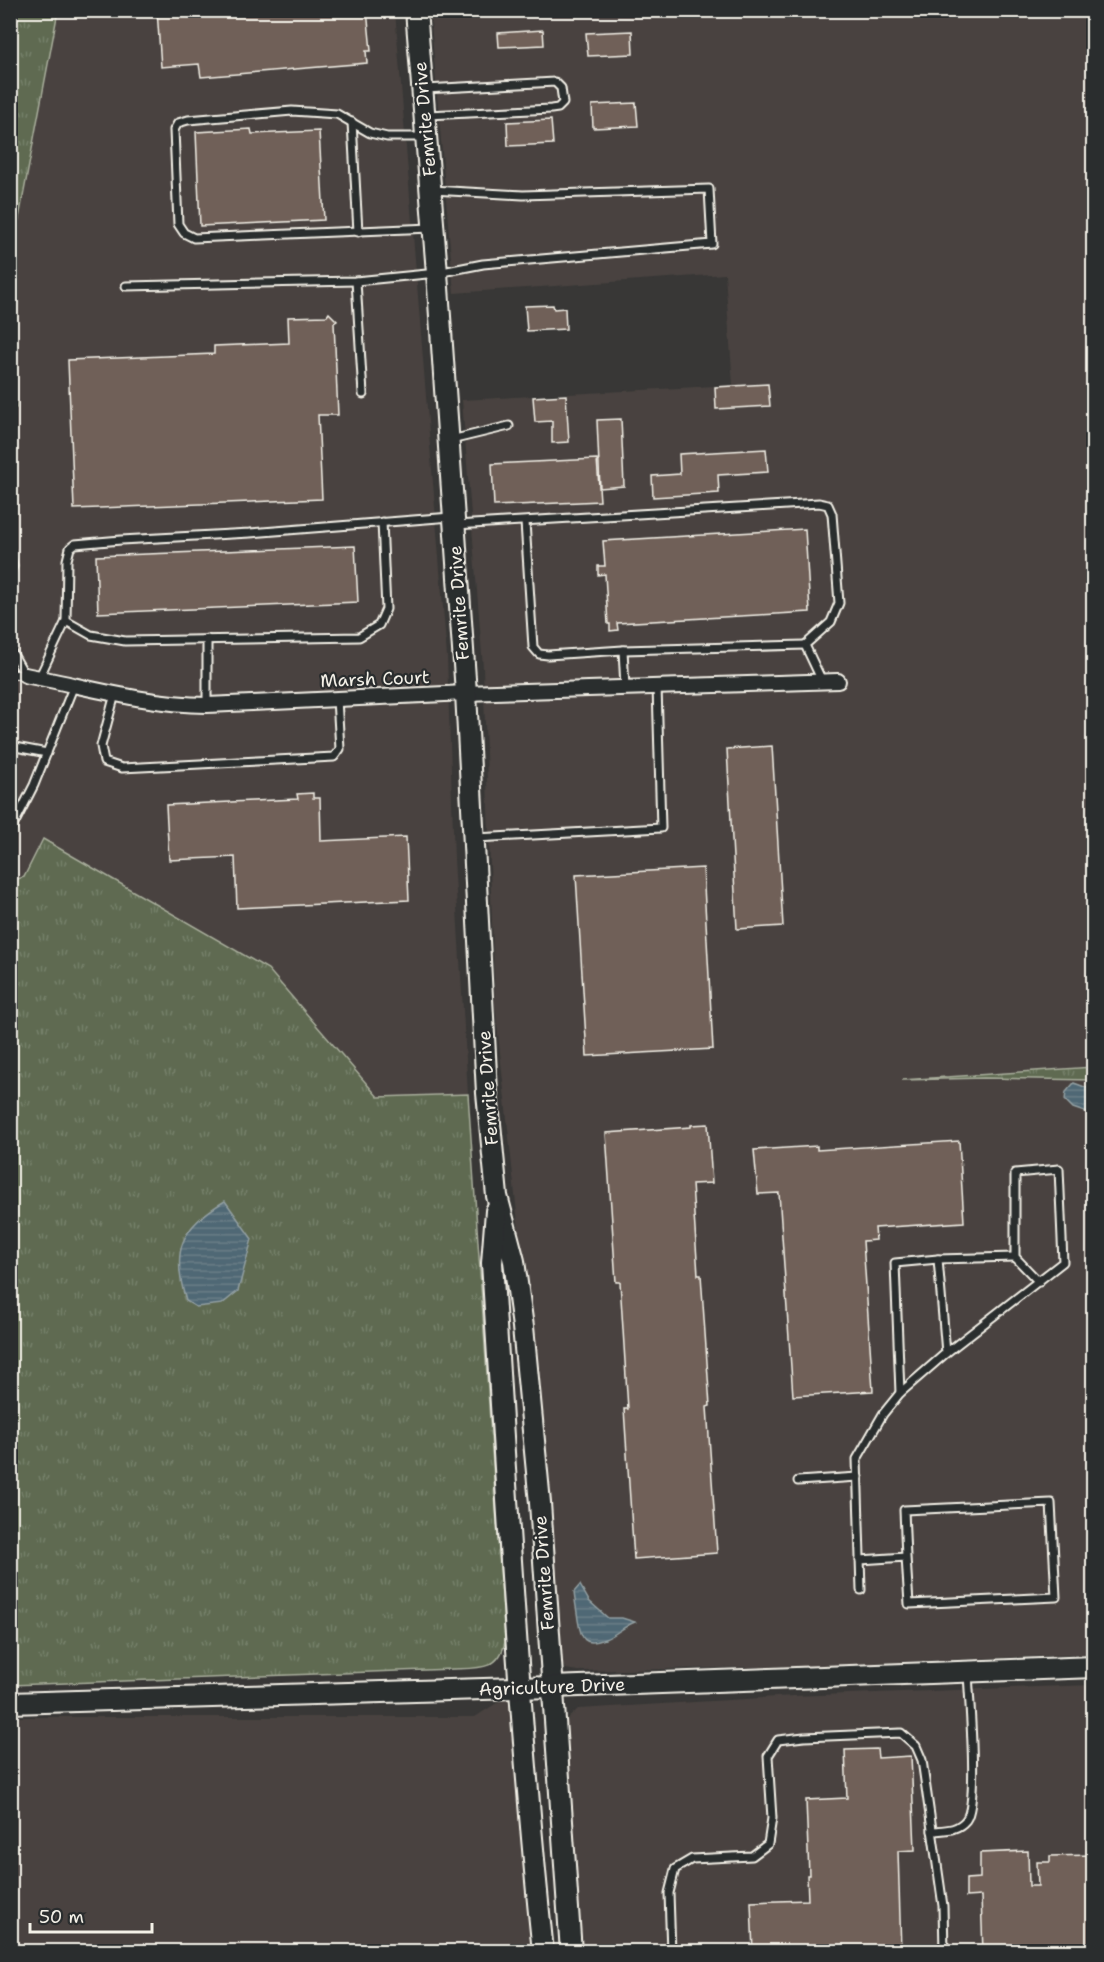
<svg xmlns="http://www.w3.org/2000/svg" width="1104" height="1962" viewBox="0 0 1104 1962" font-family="'Shantell Sans',sans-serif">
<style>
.built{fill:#494340}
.park{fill:url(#park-tufts);stroke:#a9ae9c;stroke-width:1.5}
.water{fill:url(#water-rules);stroke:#929fa2;stroke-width:1.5}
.building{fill:#706058;stroke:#f4f1e8;stroke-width:1.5}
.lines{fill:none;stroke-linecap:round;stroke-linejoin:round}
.lane-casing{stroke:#f4f1e8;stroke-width:11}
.street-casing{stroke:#f4f1e8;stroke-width:18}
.secondary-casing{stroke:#f4f1e8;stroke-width:24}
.lane{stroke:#2a2d2e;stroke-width:7}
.street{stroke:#2a2d2e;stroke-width:14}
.secondary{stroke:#2a2d2e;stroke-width:20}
.labels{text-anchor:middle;stroke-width:4.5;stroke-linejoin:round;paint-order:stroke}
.street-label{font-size:18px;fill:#f4f1e8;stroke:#2a2d2e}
</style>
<defs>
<pattern id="park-tufts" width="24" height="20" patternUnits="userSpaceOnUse" patternTransform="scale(1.5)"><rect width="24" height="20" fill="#5e6a51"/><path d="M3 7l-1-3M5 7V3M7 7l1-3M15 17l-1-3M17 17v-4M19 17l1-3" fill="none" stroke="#76806a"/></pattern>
<pattern id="water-rules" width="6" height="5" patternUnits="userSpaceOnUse" patternTransform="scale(1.5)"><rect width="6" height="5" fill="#506874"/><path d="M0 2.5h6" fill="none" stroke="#6a7e88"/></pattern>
</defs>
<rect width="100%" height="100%" fill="#383736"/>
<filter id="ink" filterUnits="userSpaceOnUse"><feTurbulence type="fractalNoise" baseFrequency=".0167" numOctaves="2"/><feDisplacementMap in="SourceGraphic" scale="12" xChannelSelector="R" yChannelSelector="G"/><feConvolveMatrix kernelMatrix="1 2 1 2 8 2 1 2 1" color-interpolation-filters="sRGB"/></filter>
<g filter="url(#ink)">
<!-- built -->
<g class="built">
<path d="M57,11H395L447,657L454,859L468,1094L378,1097L268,969L43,839L24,878L11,881L10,409L16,408L12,255Z"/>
<path d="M430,11H1093V1067L925,1079L984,1078L1093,1080V1654L803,1666L578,1671L566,1669L560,1662L522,1261L495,1005L483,667L462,400L733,385L725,274L454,293Z"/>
<path d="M1093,1685V1951H579L564,1722L578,1709L794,1696Z"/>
<path d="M520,1688L543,1951H11L10,1717H475Z"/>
</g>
<!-- park -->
<g class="park">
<path d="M11,10L58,11L12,255L16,408L11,409Z"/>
<path d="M43,839L268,969L378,1097L468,1094L505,1642C499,1671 478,1668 453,1669L11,1685L10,881L24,877Z"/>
<path d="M1093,1067V1080L984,1078L902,1080Z"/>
</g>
<!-- water -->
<g class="water">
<path d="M1074,1083L1093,1090V1115L1073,1108L1065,1100L1066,1092Z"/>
<path d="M225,1201L252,1239L238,1291L222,1304L196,1307L186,1301C171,1251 180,1227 225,1201Z"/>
<path d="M580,1585L589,1601L608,1618H622L635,1622C624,1626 616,1635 605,1639C584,1647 581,1639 578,1620C577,1611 575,1602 574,1592Z"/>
</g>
<!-- building -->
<g class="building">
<path d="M157,10H367L371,51H366L367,63L201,77L199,64L161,67Z"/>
<path d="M543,30L544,45L499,47L498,33Z"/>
<path d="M632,31L633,54L588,56L586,33Z"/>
<path d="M636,103L638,126L593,128L592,105Z"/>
<path d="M551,120L553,144L508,146L507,122Z"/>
<path d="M251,129L252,134L319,131L324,220L200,226L196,132Z"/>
<path d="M553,305L554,309L565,308L566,329L527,331L525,306Z"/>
<path d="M329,313L337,321L334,323L338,415H318L322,499L74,509L68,360L214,354V346L289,343L288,317L327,316Z"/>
<path d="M768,384L770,406L716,409L715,387Z"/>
<path d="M566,395L569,442L552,443V421L535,422L533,397Z"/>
<path d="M621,419L624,486L600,488L597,420Z"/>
<path d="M766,449L768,472L718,475L719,493L653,497L652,476L680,474L679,454Z"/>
<path d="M597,459L600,501L494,506L492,464Z"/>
<path d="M805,529L810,612L617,623L618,630L610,631V624H608L605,574L598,575V566H605L603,541Z"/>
<path d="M355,546L358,602L98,613L96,556Z"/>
<path d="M772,746L783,926L737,929L727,749Z"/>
<path d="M313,793V798H320L321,841L406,837L409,900L237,908L235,857L169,860L166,805L298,799L297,794Z"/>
<path d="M703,868L713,1049L587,1056L576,875Z"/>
<path d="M708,1124L712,1183L692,1184L698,1275H701L710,1406L707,1407L717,1553L634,1559L624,1409H628L620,1282H616L606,1133L691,1127V1125Z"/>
<path d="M959,1141L964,1222L875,1228L876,1240L863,1241L873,1391L793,1396L779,1193L758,1194L754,1150L817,1146V1150Z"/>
<path d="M877,1749L878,1758L911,1756L915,1850L898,1851L901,1952H753L751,1902L808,1900L807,1875H809L806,1800L847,1798L845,1750Z"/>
<path d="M1028,1851L1029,1886H1038L1037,1862H1050V1856L1094,1855V1952H983L981,1896L966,1897V1879L980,1878V1853Z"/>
</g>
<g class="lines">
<!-- lane casing -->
<g class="lane-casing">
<g id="lane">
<path d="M425,89L555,82L561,88L563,103L558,108L551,109L427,115"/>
<path d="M352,122L358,232"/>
<path d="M425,137H387L370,133L337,114L292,111L188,120L178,123L174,130L178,224L184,233L194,238L431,228"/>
<path d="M356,281L363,394"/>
<path d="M126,286L356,281L437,273L483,264L712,244L709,189L523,195L432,190"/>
<path d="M451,440L509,426"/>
<path d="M525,522L533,647L539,654L548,655L623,650L805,645"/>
<path d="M456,525L819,503L828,505L832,514L839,603L831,622L805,645L822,681"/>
<path d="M10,550L13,566L10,574"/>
<path d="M66,621L91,635L125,641L359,637L379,625L386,609L382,522"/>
<path d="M207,639V705"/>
<path d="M10,649L25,675"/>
<path d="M623,650L625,687"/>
<path d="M10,674L25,675"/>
<path d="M39,678L66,621L67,560L70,548L75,544L121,540L250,533L451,517"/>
<path d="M115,694L101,746L104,762L122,768L334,757L340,749L337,699"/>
<path d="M10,746L47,753"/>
<path d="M10,832L34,785L74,685"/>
<path d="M476,838L661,828L657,686"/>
<path d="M938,1259L946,1353"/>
<path d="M900,1393L895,1263L938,1259L1015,1257"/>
<path d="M798,1481L858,1477"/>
<path d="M860,1560L906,1557L904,1510L1051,1503L1056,1597L909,1604L906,1557"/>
<path d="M861,1590L857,1459L883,1414L900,1393L946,1353L1063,1262L1059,1169L1015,1173V1257L1039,1282"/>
<path d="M932,1831C945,1830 957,1831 966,1820C979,1803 969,1699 968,1672"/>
<path d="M671,1952L669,1893L675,1869L692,1859L752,1856L768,1844L772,1818L768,1756L778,1740L804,1737L901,1733L916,1746L922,1760L943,1906L944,1952"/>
</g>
</g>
<!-- street casing -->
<g class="street-casing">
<path id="street" d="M25,675C88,687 143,704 207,705L466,693L838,681"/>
</g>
<!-- secondary casing -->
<g class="secondary-casing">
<g id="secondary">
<path d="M416,10L437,273L466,693L487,1093L497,1196L514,1261L523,1327L540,1503L571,1952"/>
<path d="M496,1211L492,1263C507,1493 519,1723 543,1952"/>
<path d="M10,1703L552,1687L1094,1667"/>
</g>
</g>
<!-- lane -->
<use href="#lane" class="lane"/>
<!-- street -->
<use href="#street" class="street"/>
<!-- secondary -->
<use href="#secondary" class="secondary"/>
</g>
</g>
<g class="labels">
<!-- street labels -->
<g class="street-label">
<text transform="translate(425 119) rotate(-95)" y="6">Femrite Drive</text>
<text transform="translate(459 603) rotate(-94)" y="6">Femrite Drive</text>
<text transform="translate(375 679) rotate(-2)" y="6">Marsh Court</text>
<text transform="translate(488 1088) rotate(-94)" y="6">Femrite Drive</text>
<text transform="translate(544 1573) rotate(-94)" y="6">Femrite Drive</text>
<text transform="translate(552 1687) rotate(-2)" y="6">Agriculture Drive</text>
</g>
</g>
<!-- margin -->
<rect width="1104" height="1962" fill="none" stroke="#2a2d2e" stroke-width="36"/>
<rect x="18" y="18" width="1068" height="1926" fill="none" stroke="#f4f1e8" stroke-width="2" filter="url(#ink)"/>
<!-- scale -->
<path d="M30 1923v9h122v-9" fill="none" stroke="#f4f1e8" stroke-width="3"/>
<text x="39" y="1923" font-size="18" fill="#f4f1e8" stroke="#2a2d2e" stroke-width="4.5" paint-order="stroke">50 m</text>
</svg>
